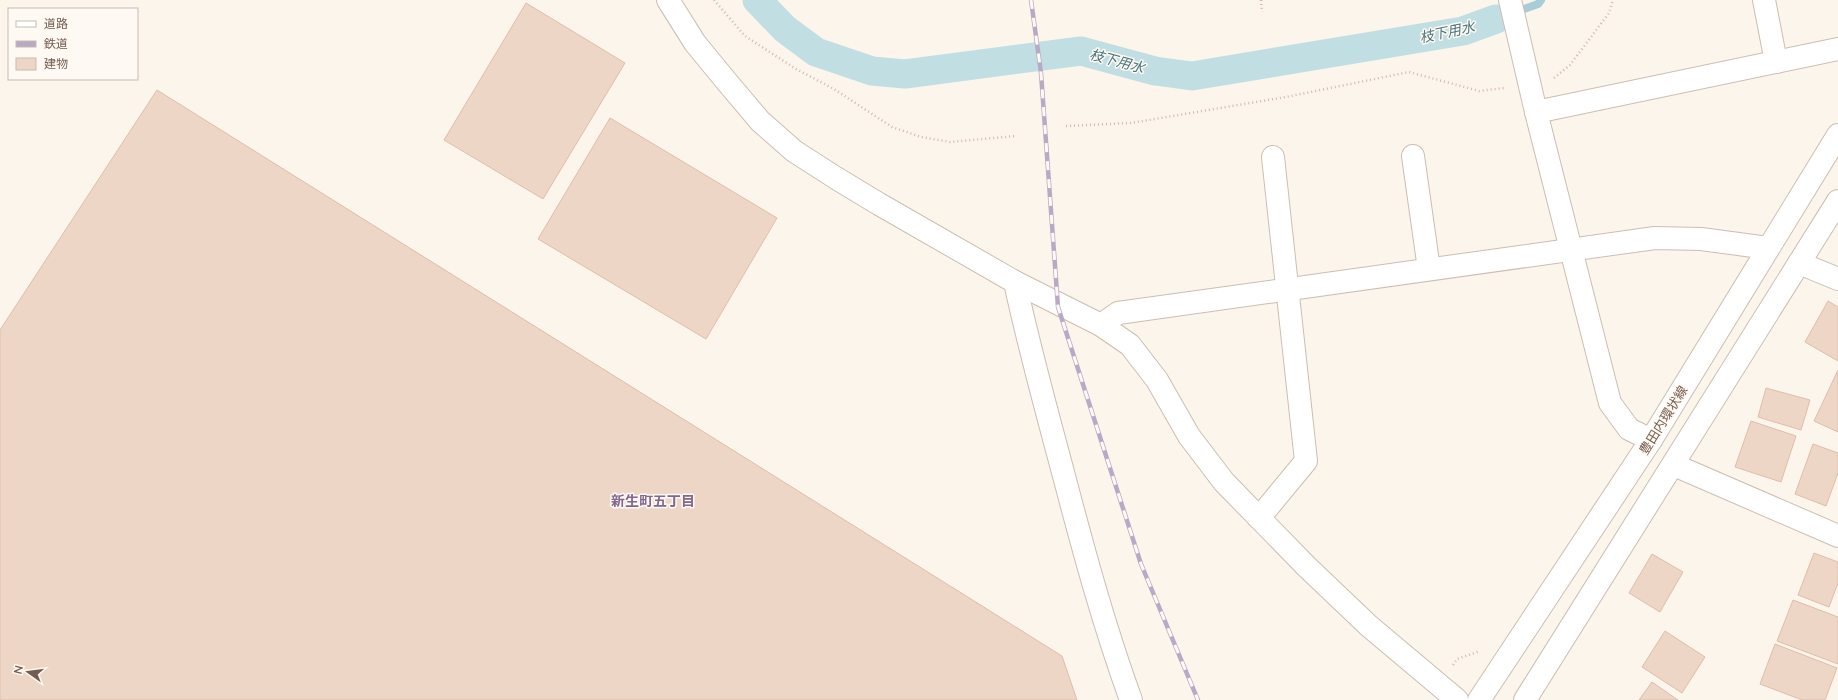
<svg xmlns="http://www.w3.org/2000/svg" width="1838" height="700" viewBox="0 0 1838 700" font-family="Lato,'Noto Sans JP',sans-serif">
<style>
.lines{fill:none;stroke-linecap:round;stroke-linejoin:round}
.stream{stroke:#a8cdd4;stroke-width:8}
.canal{stroke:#c1dee3;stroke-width:29}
.building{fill:#eed6c6;stroke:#dfbda8}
.minor-casing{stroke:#cdbdb2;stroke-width:24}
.path{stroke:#d3b9a8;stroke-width:2.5;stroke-dasharray:1 3;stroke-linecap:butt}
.minor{stroke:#fff;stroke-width:22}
.rail-casing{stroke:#b8aac5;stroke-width:4.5}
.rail{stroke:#fef9f2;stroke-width:3;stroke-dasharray:9;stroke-linecap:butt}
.labels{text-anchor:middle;stroke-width:3;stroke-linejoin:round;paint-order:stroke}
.street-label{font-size:13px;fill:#745d50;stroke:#fef9f2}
.water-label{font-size:14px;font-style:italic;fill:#48757e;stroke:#fef9f2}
.neighbourhood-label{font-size:14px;font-weight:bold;fill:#82688f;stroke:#fef9f2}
</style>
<rect width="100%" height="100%" fill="#fbf5ec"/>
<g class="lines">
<!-- stream -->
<path class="stream" d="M1496,19L1538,4L1541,0"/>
<!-- canal -->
<path class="canal" d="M757,0L785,29L816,52L872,71L905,74L1081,51L1155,71L1192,76L1463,31L1496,19"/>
</g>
<!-- building -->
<g class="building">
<path d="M526,3L625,63L543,199L444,140Z"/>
<path d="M157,90L1062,656L1077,700H0V330Z"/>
<path d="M610,118L777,218L706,339L538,239Z"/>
<path d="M1828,301L1838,307V361L1805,342Z"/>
<path d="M1838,370V432L1814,421Z"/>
<path d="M1766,388L1810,400L1801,430L1758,417Z"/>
<path d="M1751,421L1796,436L1781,482L1735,467Z"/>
<path d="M1813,444L1838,453V473L1826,506L1795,494Z"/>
<path d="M1814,553L1838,562V583L1829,607L1798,595Z"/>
<path d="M1652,554L1683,572L1660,612L1629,593Z"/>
<path d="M1793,600L1838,617V664L1777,641Z"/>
<path d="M1665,631L1705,657L1682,693L1642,667Z"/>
<path d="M1775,644L1837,668L1825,700H1802L1760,684Z"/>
<path d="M1652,682L1678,700H1639Z"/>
</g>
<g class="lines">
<!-- minor casing -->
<g class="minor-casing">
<g id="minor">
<path d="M668,0L695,43L727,82L760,121L794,151L836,178L879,204L1015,282L1101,325L1130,345L1157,380L1189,436L1224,482L1306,566L1369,626L1457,700"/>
<path d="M1510,0L1536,112L1610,403L1629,429L1651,440"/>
<path d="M1764,0L1776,62"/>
<path d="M1536,112L1838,49"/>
<path d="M1413,156L1429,269"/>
<path d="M1799,263L1838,279"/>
<path d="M1015,282C1029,348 1047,412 1064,476C1084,552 1104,626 1131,700"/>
<path d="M1101,325L1118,313L1655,238L1701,239L1768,248"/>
<path d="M1674,465L1838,536"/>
<path d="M1259,518L1306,461L1273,157"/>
<path d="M1479,700L1651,440L1838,135"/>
<path d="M1525,700L1838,201"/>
</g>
</g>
<!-- path -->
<g class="path">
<path d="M714,0L745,36L796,69L834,89L892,127L921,137L950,142L1016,136"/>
<path d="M1261,0L1262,12"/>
<path d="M1554,78L1570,65L1609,13L1613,0"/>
<path d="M1066,126L1131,123L1286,97L1409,72L1479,91L1504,88"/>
<path d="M1453,665L1457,659L1480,651"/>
</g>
<!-- minor -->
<use href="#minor" class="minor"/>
<!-- rail casing -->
<g class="rail-casing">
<path id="rail" d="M1031,0L1041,73L1058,307L1141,564L1198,700"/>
</g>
<!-- rail -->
<use href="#rail" class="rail"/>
</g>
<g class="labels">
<!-- street labels -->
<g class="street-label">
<text transform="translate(1663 420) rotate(-58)" y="5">豊田内環状線</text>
</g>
<!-- water labels -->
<g class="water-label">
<text transform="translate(1447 32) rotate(-12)" y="5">枝下用水</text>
<text transform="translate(1117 61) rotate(15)" y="5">枝下用水</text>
</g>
<!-- neighbourhood labels -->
<g class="neighbourhood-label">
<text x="653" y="506">新生町五丁目</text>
</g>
</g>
<!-- legend -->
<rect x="8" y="8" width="130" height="72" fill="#fef9f2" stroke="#c7bbb1"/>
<rect x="16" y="21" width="20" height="6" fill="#ffffff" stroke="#c7bbb1"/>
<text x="44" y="28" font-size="12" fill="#745d50">道路</text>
<rect x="16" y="41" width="20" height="6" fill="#b8aac5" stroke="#c7bbb1"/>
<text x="44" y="48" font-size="12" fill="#745d50">鉄道</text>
<rect x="16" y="58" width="20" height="12" fill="#eed6c6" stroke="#c7bbb1"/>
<text x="44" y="68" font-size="12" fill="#745d50">建物</text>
<!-- north arrow -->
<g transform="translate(28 672) rotate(284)" stroke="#fef9f2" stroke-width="3" paint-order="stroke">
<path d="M0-3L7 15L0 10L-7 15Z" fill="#745d50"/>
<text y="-6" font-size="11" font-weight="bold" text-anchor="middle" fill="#745d50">N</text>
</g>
</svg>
